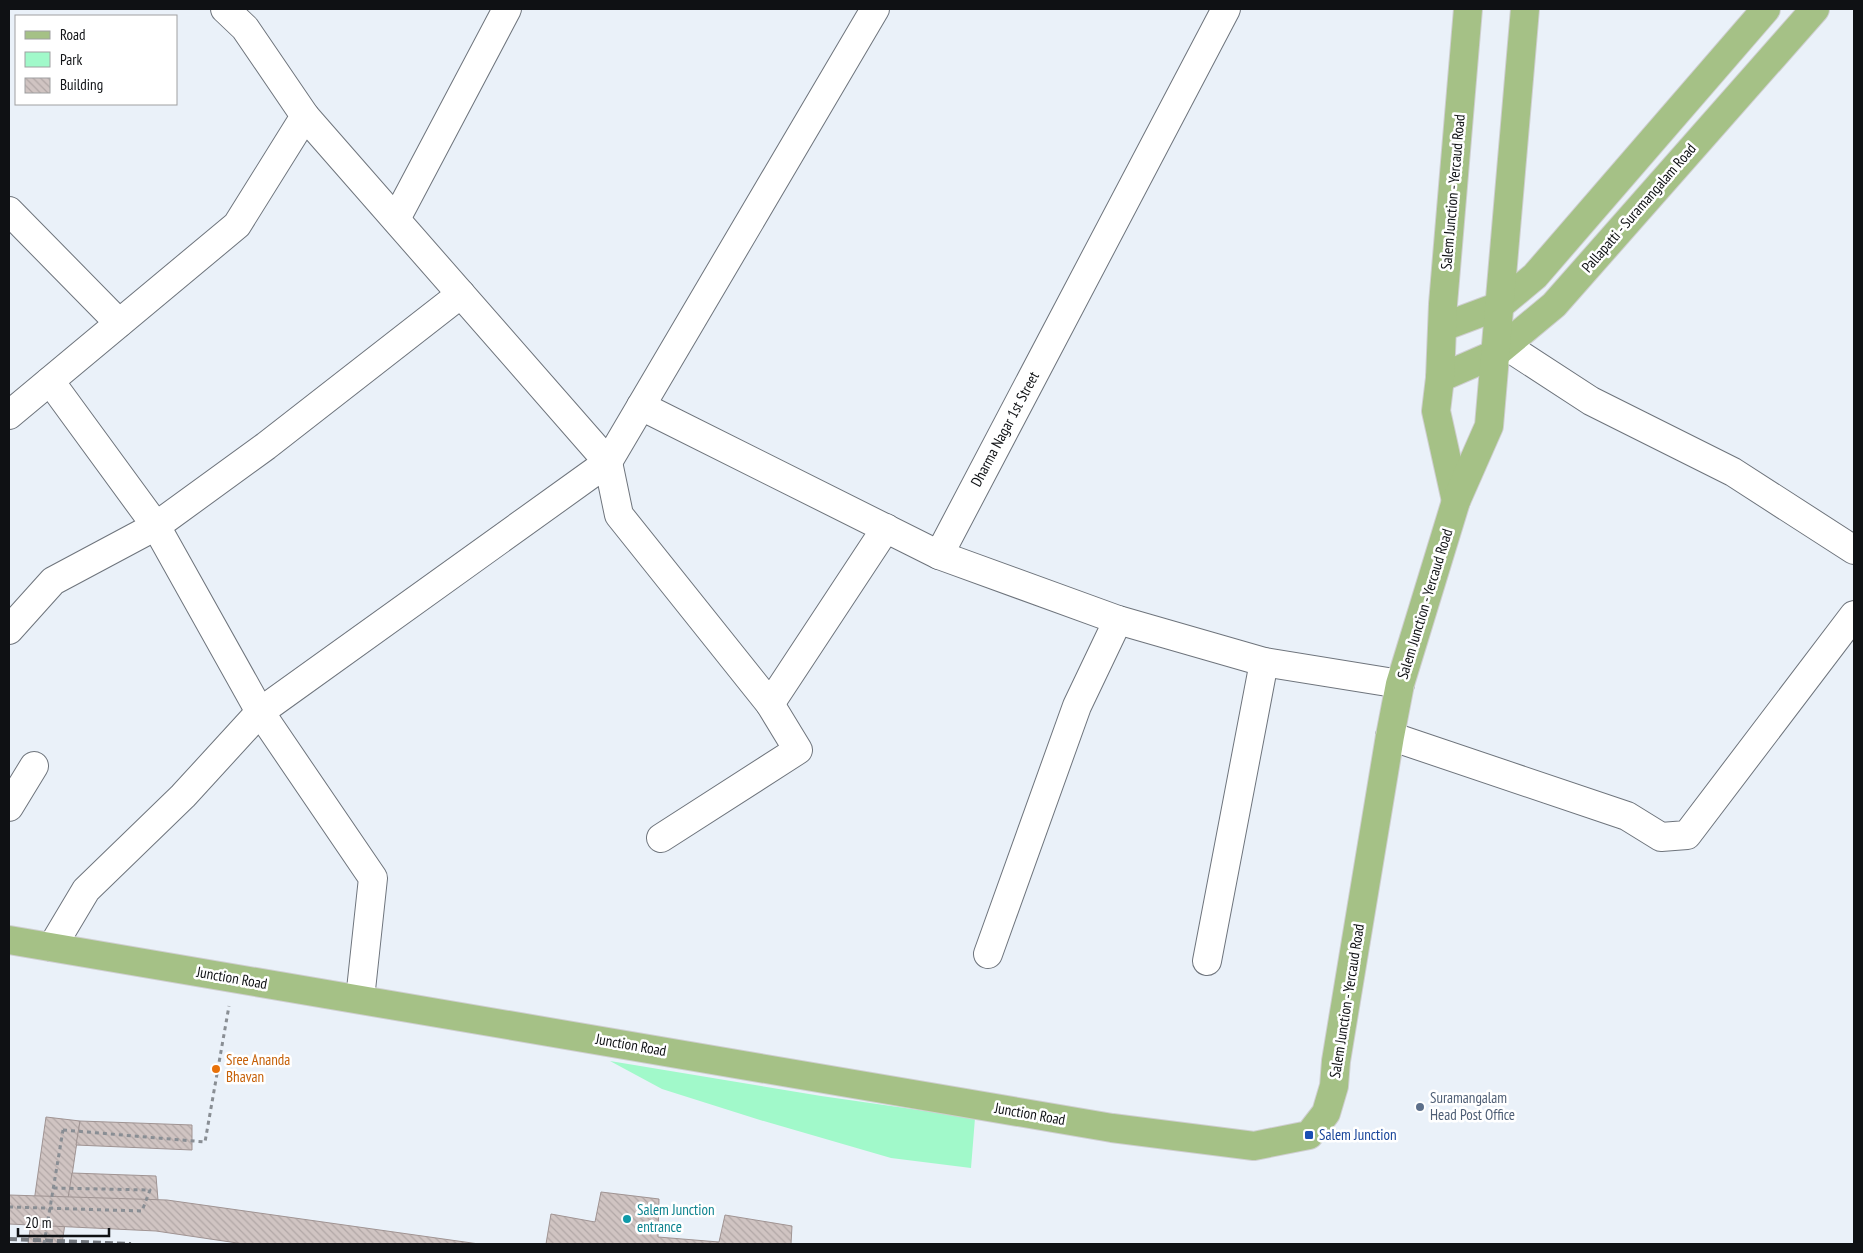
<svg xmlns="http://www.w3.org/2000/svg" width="1863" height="1253" viewBox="0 0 1863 1253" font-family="'PT Sans Narrow',sans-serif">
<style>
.green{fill:#a1f9ca}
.building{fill:url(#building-back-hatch);stroke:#a09493}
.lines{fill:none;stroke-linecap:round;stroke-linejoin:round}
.street-casing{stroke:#6e747c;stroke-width:30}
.primary-casing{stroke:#cfcfd0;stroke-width:30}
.path{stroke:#898e94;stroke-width:3;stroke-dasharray:4 4;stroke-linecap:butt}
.street{stroke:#fff;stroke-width:28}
.primary{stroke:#a5c186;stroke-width:28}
.rail{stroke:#787c82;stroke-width:4;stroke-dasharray:8 4;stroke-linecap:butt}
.path-bridge{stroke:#898e94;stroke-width:3;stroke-dasharray:4 4;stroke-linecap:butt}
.food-dot{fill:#e8710a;stroke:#fff;stroke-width:2}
.service-dot{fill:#5c6f8a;stroke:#fff;stroke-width:2}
.transit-dot{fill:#1a4fb4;stroke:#fff;stroke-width:2}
.culture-dot{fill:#0f9aa8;stroke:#fff;stroke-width:2}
.labels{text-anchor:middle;stroke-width:5;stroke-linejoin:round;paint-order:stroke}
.street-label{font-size:15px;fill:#0f1114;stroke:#fff}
.food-label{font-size:15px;fill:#c56008;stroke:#fff;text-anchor:start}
.service-label{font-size:15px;fill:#4e5e75;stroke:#fff;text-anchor:start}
.transit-label{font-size:15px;fill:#164399;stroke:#fff;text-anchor:start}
.culture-label{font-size:15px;fill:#0d838f;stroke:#fff;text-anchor:start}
</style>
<defs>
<pattern id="building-back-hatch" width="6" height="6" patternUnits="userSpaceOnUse" patternTransform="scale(1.25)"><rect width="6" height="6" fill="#d0c4c2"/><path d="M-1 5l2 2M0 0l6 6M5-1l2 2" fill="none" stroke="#b1a7a6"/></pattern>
</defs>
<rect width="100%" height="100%" fill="#eaf1f9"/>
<!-- green -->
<path class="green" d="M610,1061L821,1096L975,1118L971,1168L891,1158L760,1120L662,1089Z"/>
<!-- building -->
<g class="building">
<path d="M46,1117L80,1121L62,1244H28Z"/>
<path d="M80,1121L192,1125V1150L76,1145Z"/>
<path d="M72,1173L156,1176L158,1200L68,1198Z"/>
<path d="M601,1192L659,1199L658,1237L719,1242L725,1215L792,1226L791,1244H546L551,1214L595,1222Z"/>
<path d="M9,1195L167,1200L479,1244H244L156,1231L9,1224Z"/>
</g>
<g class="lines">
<!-- street casing -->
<g class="street-casing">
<g id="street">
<path d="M305,116L608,462L875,9"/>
<path d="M9,211L119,323"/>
<path d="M396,219L507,9"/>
<path d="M1505,345L1591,401L1733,472L1854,550"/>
<path d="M50,381L156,526L260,712L373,878L360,999"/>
<path d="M641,406L939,555L1226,9"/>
<path d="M9,415L237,225L305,116L245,28L225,9"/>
<path d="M939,555L1118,620L1264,662L1207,961"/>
<path d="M9,630L53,581L156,526L266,446L461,294"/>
<path d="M1264,662L1400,684"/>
<path d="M1390,736L1627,816L1661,837L1687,835L1854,615"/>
<path d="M9,807L34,766"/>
<path d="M661,838L798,750L770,704"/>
<path d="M52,947L86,890L183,796L260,712L608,462L619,515L770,704L886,528"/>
<path d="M988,954L1077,706L1118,620"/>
</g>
</g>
<!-- primary casing -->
<g class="primary-casing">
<g id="primary">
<path d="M1443,327L1499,306L1535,276L1766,9"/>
<path d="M1440,378L1495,354L1554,305L1815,9"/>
<path d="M1456,501L1436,411L1440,378L1443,304L1468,9"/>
<path d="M9,940L1112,1128L1254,1146L1309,1135L1326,1113L1334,1086L1336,1061L1390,736L1400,684L1456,501L1489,426L1525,9"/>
</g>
</g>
<!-- path -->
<g class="path">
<path d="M63,1130L205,1142L229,1006"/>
<path d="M9,1207L142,1211L150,1190L53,1188"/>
</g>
<!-- street -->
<use href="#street" class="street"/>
<!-- primary -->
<use href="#primary" class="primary"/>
<!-- rail -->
<path class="rail" d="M9,1239L131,1244"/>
<!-- path-bridge -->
<path class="path-bridge" d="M44,1244L63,1130"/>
</g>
<!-- markers -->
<circle class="food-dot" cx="216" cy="1069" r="5"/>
<circle class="service-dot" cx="1420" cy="1107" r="5"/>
<rect class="transit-dot" x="1304" y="1130" width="10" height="10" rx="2.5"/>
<circle class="culture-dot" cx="627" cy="1219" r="5"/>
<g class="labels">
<!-- street labels -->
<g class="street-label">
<text transform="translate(1453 192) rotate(-85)" y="5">Salem Junction - Yercaud Road</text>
<text transform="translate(1639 208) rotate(-49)" y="5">Pallapatti - Suramangalam Road</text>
<text transform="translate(1005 429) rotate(-62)" y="5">Dharma Nagar 1st Street</text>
<text transform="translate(1425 604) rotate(-73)" y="5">Salem Junction - Yercaud Road</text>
<text transform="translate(232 978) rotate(10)" y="5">Junction Road</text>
<text transform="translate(1347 1001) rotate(-81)" y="5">Salem Junction - Yercaud Road</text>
<text transform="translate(631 1045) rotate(10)" y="5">Junction Road</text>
<text transform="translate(1030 1114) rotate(10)" y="5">Junction Road</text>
</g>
<!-- food labels -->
<g class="food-label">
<text x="226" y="1065">Sree Ananda<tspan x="226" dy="17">Bhavan</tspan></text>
</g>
<!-- service labels -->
<g class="service-label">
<text x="1430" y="1103">Suramangalam<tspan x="1430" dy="17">Head Post Office</tspan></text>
</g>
<!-- transit labels -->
<g class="transit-label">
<text x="1319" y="1140">Salem Junction</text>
</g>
<!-- culture labels -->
<g class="culture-label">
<text x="637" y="1215">Salem Junction<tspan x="637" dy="17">entrance</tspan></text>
</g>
</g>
<!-- border -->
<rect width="1863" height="1253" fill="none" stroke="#0f1114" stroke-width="20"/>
<!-- legend -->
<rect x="15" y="15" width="162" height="90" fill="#ffffff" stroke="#9fa0a1"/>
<rect x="25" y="31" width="25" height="8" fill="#a5c186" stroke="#9fa0a1"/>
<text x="60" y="40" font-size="15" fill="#0f1114">Road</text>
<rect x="25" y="52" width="25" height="15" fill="#a1f9ca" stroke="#9fa0a1"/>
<text x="60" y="65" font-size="15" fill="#0f1114">Park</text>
<rect x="25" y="78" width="25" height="15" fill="url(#building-back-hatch)" stroke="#9fa0a1"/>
<text x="60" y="90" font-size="15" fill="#0f1114">Building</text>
<!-- scale -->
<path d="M18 1228v8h91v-8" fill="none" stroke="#0f1114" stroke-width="2.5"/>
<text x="25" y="1228" font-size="15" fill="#0f1114" stroke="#ffffff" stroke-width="4" paint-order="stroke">20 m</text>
</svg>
